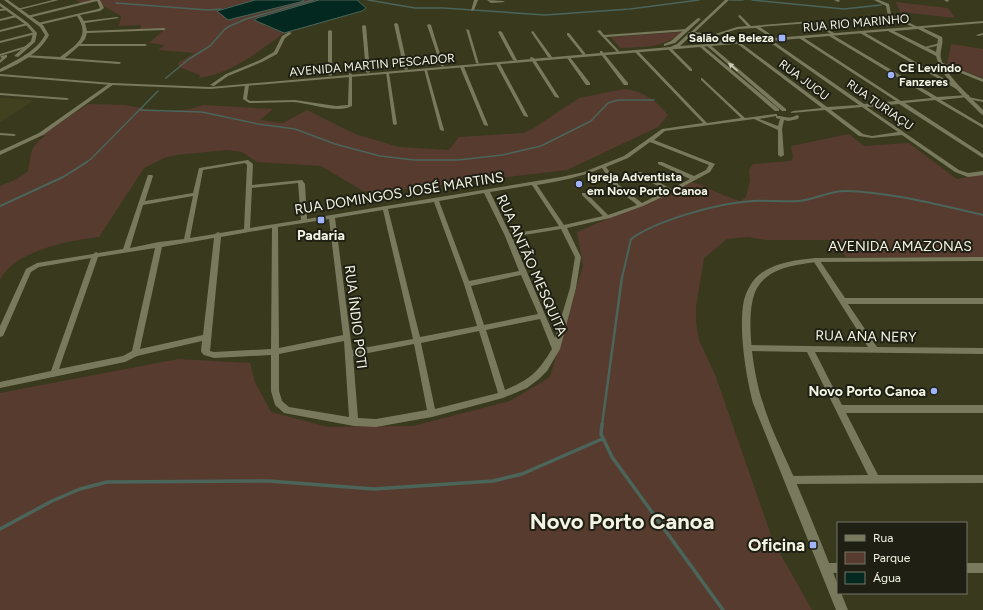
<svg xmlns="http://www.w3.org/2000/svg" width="983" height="610" viewBox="0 0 983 610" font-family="Figtree,sans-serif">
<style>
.built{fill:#42411f}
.green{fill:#573b2f}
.water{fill:#03281f;stroke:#4b655a}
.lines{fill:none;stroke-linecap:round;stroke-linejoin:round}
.stream-far3{stroke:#4b655a;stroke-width:1.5}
.stream-far2{stroke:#4b655a;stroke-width:2}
.stream-far1{stroke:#4b655a;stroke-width:2.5}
.stream{stroke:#4b655a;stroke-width:3.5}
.minor{fill:#797a5d;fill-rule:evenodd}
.tertiary{fill:#797a5d;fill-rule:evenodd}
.oneway{fill:#c9c9b5}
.poi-dot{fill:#9eb4fd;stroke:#1f1f14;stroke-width:1.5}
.labels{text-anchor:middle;stroke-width:4;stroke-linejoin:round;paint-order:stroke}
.far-street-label{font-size:12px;fill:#f4f4e4;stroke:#1f1f14}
.far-poi-label{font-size:12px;font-weight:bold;fill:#f4f4e4;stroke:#1f1f14;text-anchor:start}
.street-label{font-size:14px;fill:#f4f4e4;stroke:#1f1f14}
.poi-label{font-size:14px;font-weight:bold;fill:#f4f4e4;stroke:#1f1f14}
.near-poi-label{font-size:17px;font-weight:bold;fill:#f4f4e4;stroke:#1f1f14;text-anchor:end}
.near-district-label{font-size:22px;font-weight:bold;fill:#f4f4e4;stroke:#1f1f14}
</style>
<rect width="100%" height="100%" fill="#39391e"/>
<!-- built -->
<path class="built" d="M0,98L34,100L0,122Z"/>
<!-- green -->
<g class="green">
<path d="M76,0H255L217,10L228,20L304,1L302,0H319L257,18L265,26L284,33C257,52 232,74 199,78L200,75L179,67L178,63L195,53L158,50L165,45L149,43L166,28L140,29L141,25L119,26L121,16L95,1L82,4Z"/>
<path d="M896,2L948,8L955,18L900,12Z"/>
<path d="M682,32C665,48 643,47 620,48L611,37Z"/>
<path d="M951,44L983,49V78L947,65Z"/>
<path d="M624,89C643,91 656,100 668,115L658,127L567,170L374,193L363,191L321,166L257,162L242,152L227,150L176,155L164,158L144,168L99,237C71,240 13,251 0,280V186L17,179L28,171C32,154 28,148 45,136L42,135L88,104L125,105L162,112L191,109L203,105L273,109L260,120L283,123L307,110L355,134L399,147L449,150L459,137L523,133L534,128L579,98Z"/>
<path d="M849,134L864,146L909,143L957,179L983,174V258L846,257L833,240H765L748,237L727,239L704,258L696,307V322L699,340L716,377L773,541L812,610H0V393L178,359L250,363L255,382L271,412L328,427L413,426L510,401L550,377L583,266L577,232L692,182C710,187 723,197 741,201L746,197L750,180L749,170L753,164L791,161L793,158L791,146Z"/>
</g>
<!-- water -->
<g class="water">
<path d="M255,0H302L304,1L228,20L217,11Z"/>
<path d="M319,0H357L366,8L362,11L284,33L254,20L257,18Z"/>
</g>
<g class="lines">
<!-- stream-far3 -->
<g class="stream-far3">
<path d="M368,0L415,8H443L545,15L630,9L699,0"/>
<path d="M730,0H743"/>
<path d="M752,0L844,9L881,5"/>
<path d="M116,3L208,10L221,9"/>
<path d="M166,78L189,59L210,46L225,29L230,26L246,19L313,0"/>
<path d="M139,110L202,112L258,124L295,129L335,144L380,156L414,160H458L502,155L541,146L591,121L608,103L618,100H654"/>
<path d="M85,163L91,159L158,91"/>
</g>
<!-- stream-far2 -->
<g class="stream-far2">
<path d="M0,206L63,177L87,162"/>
<path d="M622,278L631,239C657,220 719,203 752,201C767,200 782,202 798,201C813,200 829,191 845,191C891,192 939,205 983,215"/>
</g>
<!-- stream-far1 -->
<path class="stream-far1" d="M602,425L622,277"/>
<!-- stream -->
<g class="stream">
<path d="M602,424L601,434L612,457L723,610"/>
<path d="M0,529L52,501L80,489L107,482L269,481L374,489L493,481L522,474L602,439"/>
</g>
<!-- minor -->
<g class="minor">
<path d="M53,0H59L19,10L17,9Z"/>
<path d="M92,0H100L104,8L100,11L80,15L84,21L117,17L119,18L85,23L87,31L164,28L166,29L164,30L87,33L85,39L81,44H145L147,45L145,46H79L65,58L120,62L121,63L119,64L24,57V55H25L60,57C76,45 91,37 77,16L39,25L38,23L98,9L100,8L97,1L28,18L27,16Z"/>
<path d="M474,0H478L474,10L471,11Z"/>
<path d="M487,0L503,1L505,2L491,3Z"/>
<path d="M834,0H839L840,1L838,2Z"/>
<path d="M874,0H879L889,4L891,14L918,27L915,28L888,16L886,6Z"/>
<path d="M944,0H948L949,1L947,2Z"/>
<path d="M7,8L8,10L0,11V9Z"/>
<path d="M16,15L17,17L0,21V19Z"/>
<path d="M740,15L751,26L812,21L836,34L833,35L811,23L760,27L776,38L777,39L775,40L756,28L738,29L708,38L706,37L737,27L747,26L738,16Z"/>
<path d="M27,23L28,25L0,32V30Z"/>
<path d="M396,23L398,24L408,69L406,70L404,69L394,24Z"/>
<path d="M429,24L431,25L444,67L441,66L427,25Z"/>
<path d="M364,25L366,26L370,72L368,73L366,72L362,26Z"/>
<path d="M466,29L469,30L479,64L476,63Z"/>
<path d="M687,29L688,31L606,37L619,51L617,52L597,31L600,30L604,35Z"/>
<path d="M330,30L332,31V75L330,76L328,75V31Z"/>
<path d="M500,31L502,32L517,60L516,61L513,60L498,32Z"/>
<path d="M533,31L552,57L551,58L548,57L531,32Z"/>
<path d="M860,31H862L962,89L958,90L860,33Z"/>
<path d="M35,32H36V34L0,43V41Z"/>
<path d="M289,32L292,33L285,38L277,54L262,62L228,76L214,86L210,85L226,74L260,60L274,52L282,36Z"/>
<path d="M567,33H569L585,53V55H583L567,35Z"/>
<path d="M983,33V35L978,36L976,35Z"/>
<path d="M829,34H831L937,97L969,95V96L967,97L941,100L983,125V128L935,100L905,103L983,154V158L899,104L867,107L959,170L968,173L983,171V175L968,177L955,172L902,135L872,138L859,136L825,110L791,113V112L793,111L822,108L735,42L738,41L827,107L859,105L768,41V39H770L864,104L896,101L799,38V36H801L901,101L932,98L829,36ZM862,107L898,132L872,136L863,134L831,110Z"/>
<path d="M940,43L942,44L941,45L923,49L921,48Z"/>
<path d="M707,44H709L786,109V111H782L707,46Z"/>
<path d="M700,45H702L779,109V111H775L700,47Z"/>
<path d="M26,46L29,47L0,56V54Z"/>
<path d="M668,47H670L692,69V71H690L668,49Z"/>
<path d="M635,50H637L707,123L741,118L701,80V78H702L745,118L775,114H777V116C786,116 788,120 797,115L799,116L798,119L788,121L784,120L782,129L784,155L781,157L778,155V130L754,119L665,131L654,140L715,164L710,172L673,192L643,206L610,218L567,228L581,257L576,288L560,349L547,371L539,379L527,388L503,398L432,417L376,427L354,426L284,413L275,405L271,391V355L214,358L204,355L202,353L201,351L202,341L137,356L125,362L0,388V382L51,371L91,258L39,267L31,272L4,334L3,336L0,337V326L26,269L37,263L93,254L96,252L98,253L123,249L148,175H152L153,176L145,201L193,193L199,168L248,160L253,164L252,185L302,180L305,184L307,219L561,177L584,172L624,156L662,129L703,123L635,52ZM776,116V118L780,119L778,126L759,119ZM650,142L709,165L706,170L694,176L662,162H658V164L690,179L671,189L641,172H637V174L666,191L642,203L619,185L606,167L628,158ZM245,163L247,165L244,229L220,233L218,232L215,234L190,238L203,170ZM602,168L615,187L637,205L608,215L586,193H582V195L603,216L564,225L537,185C560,181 581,177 602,168ZM298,183L301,220L250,228L252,188ZM532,185L559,226L510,234L490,192ZM484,193L505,236L519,271L469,281L439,201ZM193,196L184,239L159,242L130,248L143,205ZM434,202L464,284L477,326L420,337L388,209ZM383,210L413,339L352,350L335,218ZM329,219L343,335L279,348L278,227ZM272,228L271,349L214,352L210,351L221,237ZM561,229L575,257L570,288L555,338L512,237ZM214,238L203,335L140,349L162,247ZM155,248L132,351L123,356L59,369L98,257ZM521,275L538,314L484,325L471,286ZM540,319L552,349C538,372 531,379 505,390L486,330ZM479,331L498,393L435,409L421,343ZM344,341L349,417L289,407L282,401L279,391V354ZM414,344L427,410L376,419L358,418L353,356Z"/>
<path d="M600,51H602L628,83V85H624L600,53Z"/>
<path d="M6,55H7V57L0,63V60L2,58L0,57L1,56Z"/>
<path d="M567,56H569L590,83V85H586L567,58Z"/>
<path d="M531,57L534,58L559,97V98L555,97L530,58Z"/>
<path d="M498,63L500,64L528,116V117L524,116L496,64Z"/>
<path d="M941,63H943L983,79V82L941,65Z"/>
<path d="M462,66L464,67L488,125V126L484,125L460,67Z"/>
<path d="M424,69L427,70L444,130V131L440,130Z"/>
<path d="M386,72L389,73L397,124L395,125L393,124Z"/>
<path d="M349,73L352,74V106C338,114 310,103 293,102C279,102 264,103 249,103L243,99L245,85L247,84L249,85L247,99L250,101L295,100L336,106L348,105Z"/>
<path d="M110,83L114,84L43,135L0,155V151L39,133Z"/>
<path d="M0,93L67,98L69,99L67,100L0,95Z"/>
<path d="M968,97L983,100V102L968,99Z"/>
<path d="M0,133L14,134L16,135L14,136L0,135Z"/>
<path d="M814,258H818L845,298H983V304H848L877,347L983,348V354L815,352L842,405H983V413H846L878,475H983V483L790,484L787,483L785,480L787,477L790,476L868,475L807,352L748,351L745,350L744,348L745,346L748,345L868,347L814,262L813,260Z"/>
<path d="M825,563H838V573H825L821,572L820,568L821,564Z"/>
<rect x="966" y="563" width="17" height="10"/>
</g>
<!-- tertiary -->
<g class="tertiary">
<path d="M4,0H8L43,25L49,35C40,53 18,65 0,72V69C16,60 36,52 45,35L40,27Z"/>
<path d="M725,0H729L695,32L702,33L725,41V42L983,21V23L923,28L942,37C944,44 939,51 941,59C947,77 970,96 983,110V115L981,114C965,97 942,79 936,56L888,31L210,89L112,85L0,76V74L112,83L210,87L670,47L677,44L688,34L689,32H691ZM918,29L938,39L936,52L894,31ZM693,34L700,35L721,43L680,46Z"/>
<path d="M0,3L28,23L37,33L35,42L18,57L14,56L31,41L33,33L26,25L0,6Z"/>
<path d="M698,18L701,19L675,43L664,46V44L671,41Z"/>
<path d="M983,257V261L816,262C796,265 772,267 759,285C742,307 754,378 763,403C770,427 782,450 792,473C808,510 823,548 838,585V593H841L848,610H836L753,403C746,376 738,328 744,300C747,290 752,280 760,274C776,262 797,260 816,258Z"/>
</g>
</g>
<!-- one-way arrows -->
<defs><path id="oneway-solid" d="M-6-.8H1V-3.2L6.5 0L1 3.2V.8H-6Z"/></defs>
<use class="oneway" href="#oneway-solid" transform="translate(733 67) rotate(-140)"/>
<!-- markers -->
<g class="poi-dot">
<rect x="778" y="34" width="8" height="8" rx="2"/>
<circle cx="891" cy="75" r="4"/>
<circle cx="579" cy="184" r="4"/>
<rect x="317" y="216" width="8" height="8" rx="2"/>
<circle cx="934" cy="391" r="4"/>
<rect x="809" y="541" width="8" height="8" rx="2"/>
</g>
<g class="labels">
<!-- far-street labels -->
<g class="far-street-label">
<text transform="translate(856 23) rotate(-5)" y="4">RUA RIO MARINHO</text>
<text transform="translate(372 65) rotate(-5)" y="4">AVENIDA MARTIN PESCADOR</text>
<text transform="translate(804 80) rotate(37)" y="4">RUA JUCU</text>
<text transform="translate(880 105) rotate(35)" y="4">RUA TURIAÇU</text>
</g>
<!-- far-poi labels -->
<g class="far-poi-label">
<text x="774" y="42" text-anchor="end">Salão de Beleza</text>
<text x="899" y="72">CE Levindo<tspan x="899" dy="14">Fanzeres</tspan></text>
<text x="587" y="181">Igreja Adventista<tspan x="587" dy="14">em Novo Porto Canoa</tspan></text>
</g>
<!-- street labels -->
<g class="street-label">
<text transform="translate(399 193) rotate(-9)" y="5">RUA DOMINGOS JOSÉ MARTINS</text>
<text x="900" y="251">AVENIDA AMAZONAS</text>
<text transform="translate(532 265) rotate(66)" y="5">RUA ANTÃO MESQUITA</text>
<text transform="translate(356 317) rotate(83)" y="5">RUA ÍNDIO POTI</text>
<text transform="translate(866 336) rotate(1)" y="5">RUA ANA NERY</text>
</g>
<!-- poi labels -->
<g class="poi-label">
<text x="321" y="240">Padaria</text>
<text x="926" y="396" text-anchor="end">Novo Porto Canoa</text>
</g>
<!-- near-poi labels -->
<g class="near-poi-label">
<text x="805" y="551">Oficina</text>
</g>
<!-- near-district labels -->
<g class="near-district-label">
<text x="622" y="529">Novo Porto Canoa</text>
</g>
</g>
<!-- legend -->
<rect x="837" y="522" width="130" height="72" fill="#1f1f14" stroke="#747467"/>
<rect x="845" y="535" width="20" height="6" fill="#797a5d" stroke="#747467"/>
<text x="873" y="542" font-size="12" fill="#f4f4e4">Rua</text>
<rect x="845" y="552" width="20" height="12" fill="#573b2f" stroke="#747467"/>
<text x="873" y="562" font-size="12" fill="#f4f4e4">Parque</text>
<rect x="845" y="572" width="20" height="12" fill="#03281f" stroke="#747467"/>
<text x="873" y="582" font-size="12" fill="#f4f4e4">Água</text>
</svg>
